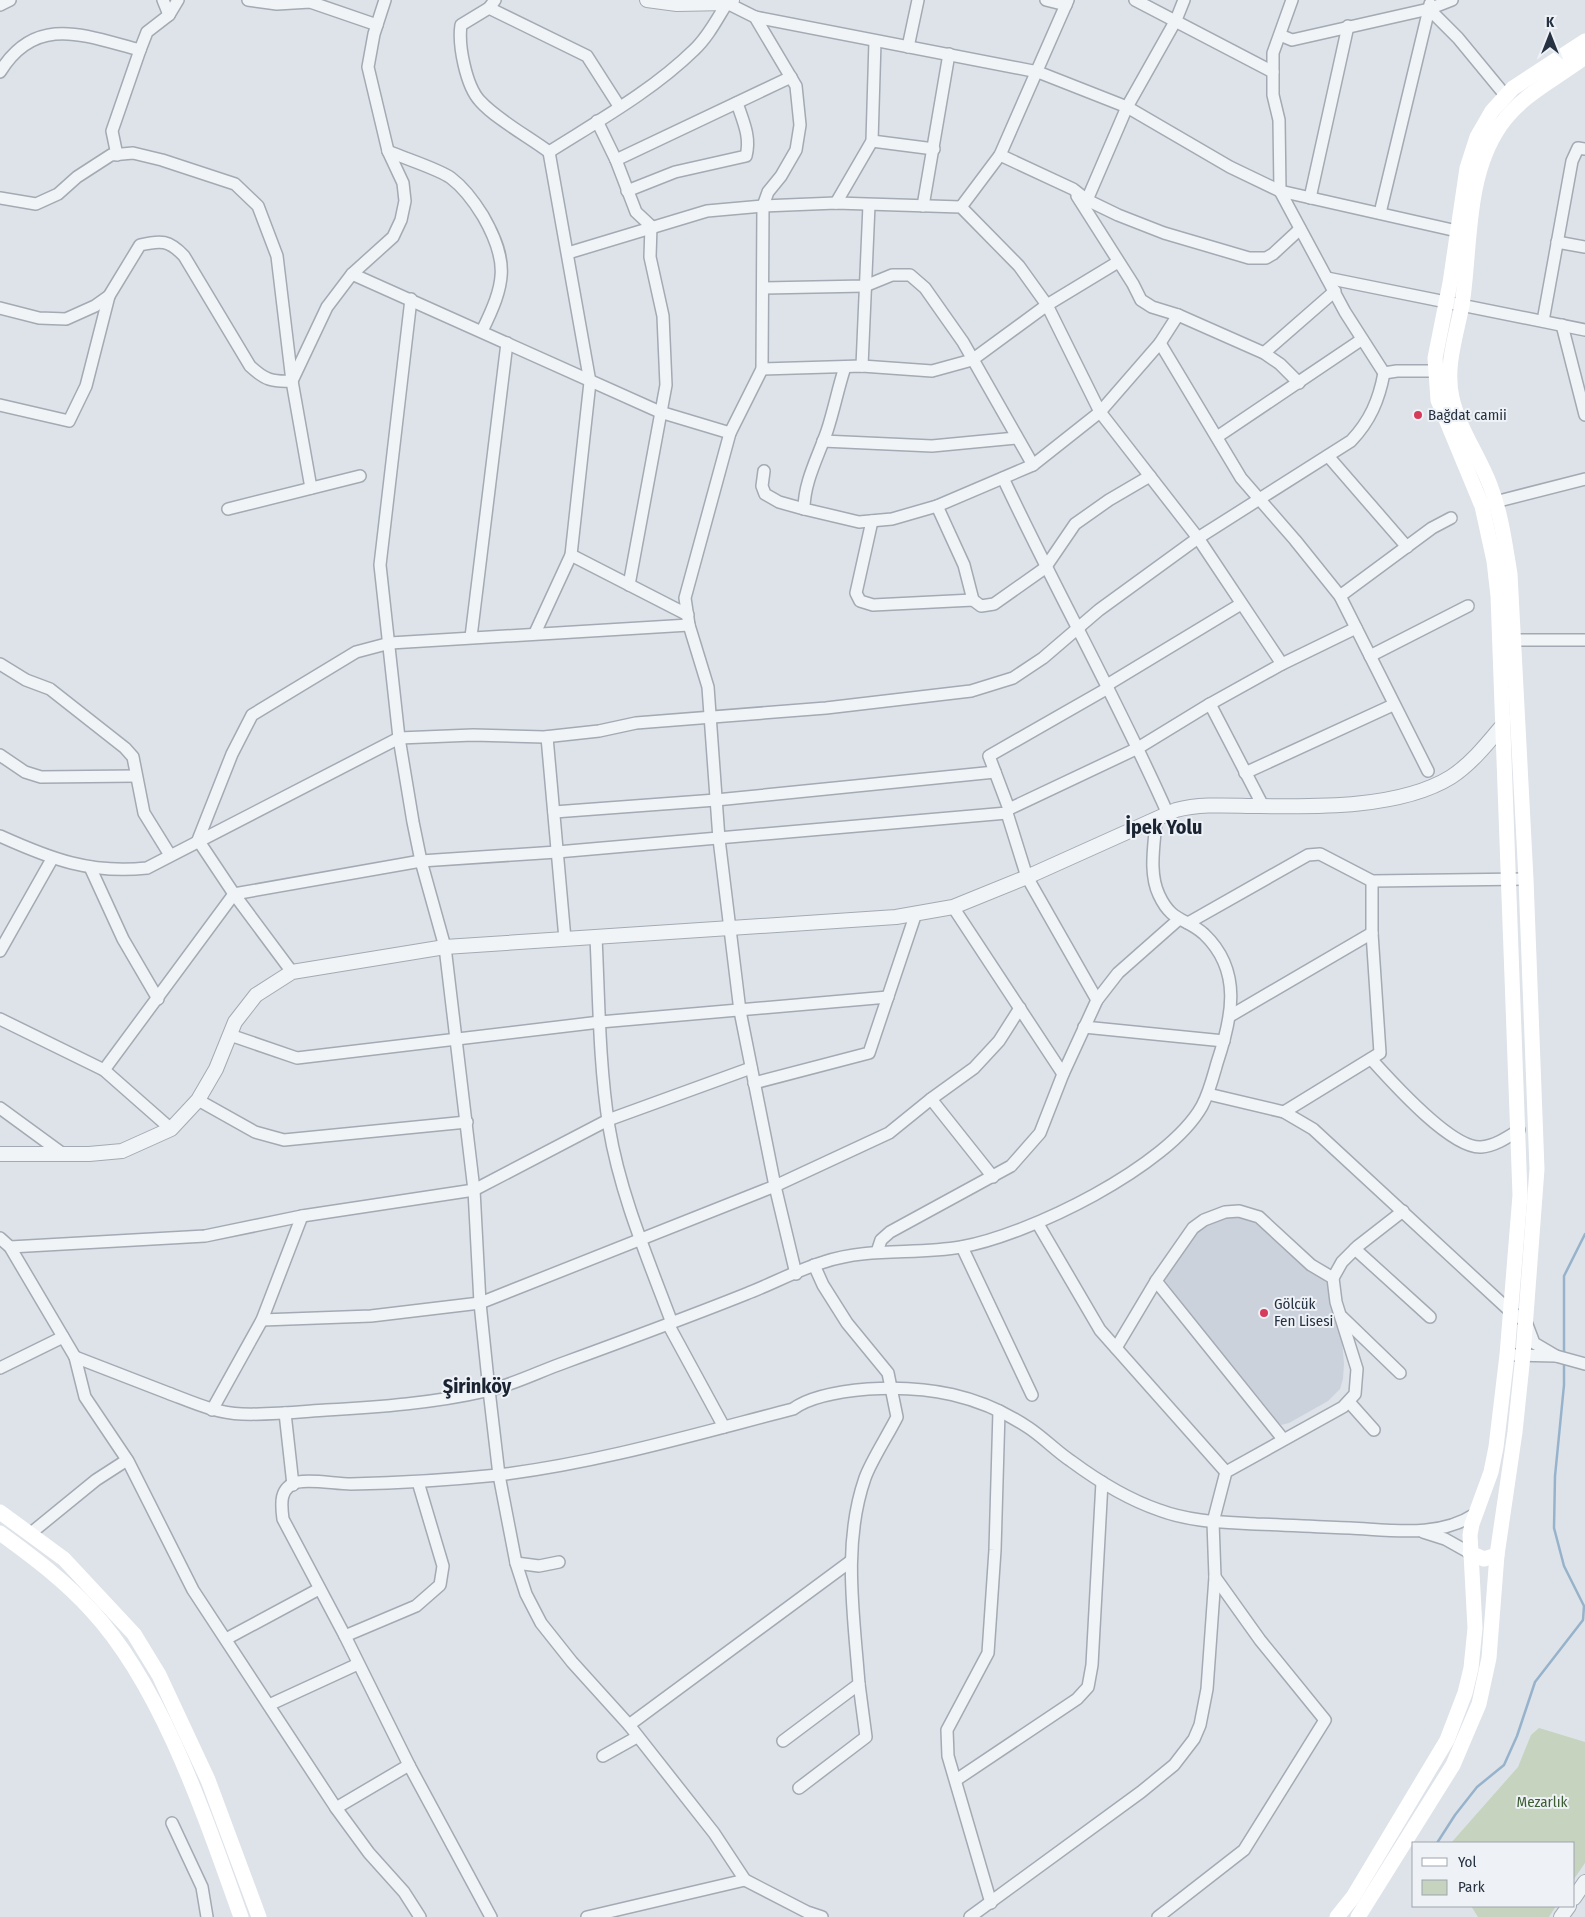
<svg xmlns="http://www.w3.org/2000/svg" width="1585" height="1917" viewBox="0 0 1585 1917" font-family="'Fira Sans Condensed',sans-serif">
<style>
.built{fill:#ccd2db}
.green{fill:#c5d3bf}
.lines{fill:none;stroke-linecap:round;stroke-linejoin:round}
.stream{stroke:#97b3cb;stroke-width:2.5}
.minor-casing{stroke:#a3aab3;stroke-width:14}
.tertiary-casing{stroke:#a3aab3;stroke-width:16}
.minor{stroke:#f1f4f7;stroke-width:11}
.tertiary{stroke:#f1f4f7;stroke-width:14}
.secondary{stroke:#fff;stroke-width:15}
.poi-dot{fill:#d63b5b;stroke:#eef2f6;stroke-width:2}
.labels{text-anchor:middle;stroke-width:4;stroke-linejoin:round;paint-order:stroke}
.poi-label{font-size:15px;fill:#263241;stroke:#eef2f6;text-anchor:start}
.park-label{font-size:15px;fill:#3d5d33;stroke:#eef2f6}
.district-label{font-size:20px;font-weight:bold;fill:#192331;stroke:#eef2f6}
</style>
<rect width="100%" height="100%" fill="#dee3e9"/>
<!-- built -->
<path class="built" d="M1234,1214L1264,1225L1329,1285L1341,1327L1344,1364L1343,1379L1340,1389L1328,1401L1289,1423L1281,1425L1272,1417L1163,1278L1183,1247L1202,1226Z"/>
<!-- green -->
<g class="green">
<path d="M1539,1728L1585,1742V1863L1574,1879V1843H1451L1518,1767L1531,1735Z"/>
<path d="M1471,1906H1556L1549,1917H1478Z"/>
</g>
<g class="lines">
<!-- stream -->
<g class="stream">
<path d="M1564,1353V1276L1585,1234"/>
<path d="M1437,1843L1455,1815L1477,1787L1504,1765L1517,1736L1535,1682L1583,1620L1584,1606L1564,1566L1554,1528L1555,1476L1564,1385V1361"/>
</g>
<!-- minor casing -->
<g class="minor-casing">
<g id="minor">
<path d="M163,0L169,15"/>
<path d="M248,0L277,4L310,2L377,25"/>
<path d="M495,0L489,8L461,25C458,45 466,86 480,101C496,119 529,137 549,152L590,382L571,555L535,633"/>
<path d="M1046,0L1066,5"/>
<path d="M1135,0L1273,72"/>
<path d="M1292,0L1273,53V95L1279,120L1280,191L1345,312L1384,373L1397,371H1435"/>
<path d="M1430,4L1429,9L1458,38L1505,95"/>
<path d="M0,5L10,0"/>
<path d="M489,8L587,56L619,106"/>
<path d="M755,17L1038,72L1127,107L1230,167L1280,191L1457,231"/>
<path d="M1280,35L1292,40L1429,9L1452,0"/>
<path d="M908,47L918,0"/>
<path d="M0,72C36,13 86,36 140,50"/>
<path d="M597,121L616,160L636,212L651,226L650,257L663,316L666,385L629,585"/>
<path d="M872,141L934,149"/>
<path d="M388,151C403,158 439,169 451,178C463,187 475,203 483,216C510,263 505,284 482,331"/>
<path d="M549,152C598,121 652,91 694,50C708,37 717,19 727,3L755,17L796,86L800,125L796,150L781,176L768,192L763,206L762,369L730,433L685,598L689,625L708,687L719,839L740,1011L775,1186L796,1274"/>
<path d="M117,155L112,131L140,50L147,32L169,15L178,0"/>
<path d="M1000,155L1073,189L1087,200L1118,215L1164,233L1249,258H1266L1273,254L1300,229"/>
<path d="M616,160L791,77"/>
<path d="M627,191L675,172L746,156C751,137 743,121 737,103"/>
<path d="M1077,196L1133,284L1141,300L1152,307L1178,315L1264,353L1280,364L1299,383"/>
<path d="M0,198L36,204L58,194L77,177L111,155L133,153L162,160L235,184L258,206L277,256L292,381L311,488"/>
<path d="M1310,198L1348,26"/>
<path d="M1087,200L1127,107L1176,20L1184,0"/>
<path d="M836,203L872,141L875,41"/>
<path d="M923,206L949,54"/>
<path d="M961,207L1000,155L1068,0"/>
<path d="M1380,213L1429,9"/>
<path d="M1557,242L1585,247"/>
<path d="M568,253L707,211L763,206L836,203L961,207L1019,266L1047,305L1100,412L1198,538L1282,664"/>
<path d="M352,274L660,412L730,433"/>
<path d="M1327,278L1585,330"/>
<path d="M764,288L865,286L892,275H910L925,288L963,342L1033,465"/>
<path d="M411,299L380,565L399,738L413,822L421,861L445,947L474,1190L480,1303L489,1390L499,1475L516,1563L526,1594L541,1623L572,1662L629,1725L714,1833L745,1880L807,1912L822,1917"/>
<path d="M0,308L39,318L66,319L95,306L109,296L140,245C161,240 169,240 184,256L250,366C265,380 272,382 292,381L327,307L352,274L393,237L401,220L405,201L403,183L388,151L368,67L374,34L385,0"/>
<path d="M1543,321L1572,161L1578,148L1585,149"/>
<path d="M1562,325L1585,415"/>
<path d="M1160,343L1241,478L1295,540L1340,596L1428,771"/>
<path d="M1264,353L1335,291"/>
<path d="M862,366L869,205"/>
<path d="M845,367C838,388 834,410 827,431C818,457 804,482 804,509L859,522L892,519L937,506L1033,465L1100,412L1160,343L1178,315"/>
<path d="M762,369L862,366L932,371L972,360L1047,305L1118,262"/>
<path d="M0,405L69,421L86,386L109,296"/>
<path d="M1217,437L1361,340"/>
<path d="M823,441L932,446L1016,438"/>
<path d="M1328,456L1407,547"/>
<path d="M764,471L762,486L765,494L779,502L804,509"/>
<path d="M1003,478C1056,591 1117,699 1167,812"/>
<path d="M1495,502L1585,479"/>
<path d="M937,506L964,565L973,600"/>
<path d="M228,509L360,476"/>
<path d="M872,521L856,593L860,601L873,605L973,600L981,606L994,604L1045,568L1075,524L1109,500L1150,476"/>
<path d="M571,555L688,615"/>
<path d="M1340,596L1432,528L1451,518"/>
<path d="M471,637L507,343"/>
<path d="M1514,640H1585"/>
<path d="M1370,656L1468,606"/>
<path d="M0,664L26,680L50,689L125,748L133,757L144,813L170,855"/>
<path d="M1107,685L1241,604"/>
<path d="M1210,704L1263,806"/>
<path d="M547,737L565,939"/>
<path d="M0,755L25,772L41,777L136,776"/>
<path d="M1245,773L1393,705"/>
<path d="M1009,809L989,756L1108,688"/>
<path d="M554,812L716,800L995,772"/>
<path d="M1007,813L1027,877L1097,1000"/>
<path d="M0,836C51,859 90,874 147,868L399,738L473,735L544,737L599,731L636,723L826,708L971,691L1013,678L1043,658L1099,610L1198,538L1351,441C1370,421 1379,400 1384,373"/>
<path d="M90,867L123,939L158,999"/>
<path d="M953,907L1063,1074"/>
<path d="M1188,923L1308,855L1320,854L1372,881L1526,879"/>
<path d="M596,937C599,1000 599,1064 609,1127C620,1194 648,1259 672,1323"/>
<path d="M0,951L52,859"/>
<path d="M292,972L234,894L198,840L232,754L252,715L356,652L390,643L689,625"/>
<path d="M1230,1016L1372,933"/>
<path d="M0,1019L104,1070L171,1129"/>
<path d="M1084,1027L1224,1041"/>
<path d="M230,1035L297,1058L600,1022L888,997"/>
<path d="M1371,1059C1391,1081 1451,1149 1481,1147C1495,1146 1508,1137 1519,1130"/>
<path d="M104,1070L234,894L421,861L557,852L1007,813L1009,809L1138,748L1210,704L1282,664L1356,628"/>
<path d="M754,1083L869,1053L916,913"/>
<path d="M1208,1094L1284,1112L1313,1129L1510,1311L1526,1322L1534,1343L1556,1356"/>
<path d="M931,1099L993,1177"/>
<path d="M198,1100L255,1132L284,1140L467,1122"/>
<path d="M0,1108L63,1154"/>
<path d="M1284,1112L1380,1053L1372,933V881"/>
<path d="M1038,1224L1100,1330L1226,1472"/>
<path d="M0,1238L10,1247L75,1357L85,1397L128,1461L193,1590L336,1808L369,1853L404,1892L420,1917"/>
<path d="M10,1247L205,1236L302,1216L474,1190L608,1120L751,1068"/>
<path d="M962,1247L1032,1395"/>
<path d="M1355,1249L1430,1317"/>
<path d="M877,1252L881,1240L890,1232L1011,1166L1040,1133L1063,1074L1097,1000L1118,973L1178,920"/>
<path d="M1156,1281L1283,1439"/>
<path d="M1342,1317L1400,1373"/>
<path d="M262,1320L371,1316L480,1303L775,1186L889,1133L931,1099L974,1068L999,1041L1020,1008"/>
<path d="M668,1324L724,1427"/>
<path d="M1116,1348L1156,1281L1193,1228L1204,1220L1225,1212L1239,1211L1259,1217L1311,1265L1333,1278"/>
<path d="M1515,1355L1556,1356L1585,1364"/>
<path d="M75,1357C106,1369 137,1381 168,1393C192,1402 215,1413 242,1414C270,1415 298,1412 326,1410C380,1407 434,1403 486,1391C513,1385 540,1371 566,1362C626,1340 686,1318 746,1294C772,1284 797,1270 824,1262C868,1247 916,1255 961,1247C1029,1235 1168,1167 1202,1106C1209,1093 1213,1077 1217,1063C1232,1018 1243,971 1204,934C1185,917 1172,923 1159,895C1148,872 1155,842 1156,819"/>
<path d="M0,1368L63,1337"/>
<path d="M1349,1402L1374,1430"/>
<path d="M212,1410L262,1320L302,1216"/>
<path d="M285,1413L293,1485"/>
<path d="M1423,1532L1445,1539L1470,1553"/>
<path d="M31,1533L96,1480L127,1460"/>
<path d="M516,1563L539,1566L559,1562"/>
<path d="M345,1636L416,1606L440,1585L443,1566L418,1482"/>
<path d="M226,1639L319,1589"/>
<path d="M269,1705L358,1664"/>
<path d="M629,1725L851,1561"/>
<path d="M783,1741L859,1684C854,1616 842,1544 865,1478C871,1461 888,1435 897,1417L888,1373L847,1323L823,1285L814,1265"/>
<path d="M603,1756L637,1737"/>
<path d="M956,1780L1077,1699L1088,1687L1092,1665L1102,1482"/>
<path d="M799,1788L866,1737L859,1684"/>
<path d="M336,1808L409,1765"/>
<path d="M172,1823L202,1887L207,1917"/>
<path d="M991,1903L948,1756L947,1730L988,1653L995,1550L999,1411"/>
<path d="M491,1917L409,1765L345,1636L283,1519C281,1504 279,1487 298,1482C312,1479 336,1484 351,1484C400,1483 449,1480 498,1475C598,1463 696,1434 793,1409C812,1395 844,1391 868,1389C927,1385 980,1395 1029,1428C1044,1438 1056,1451 1071,1461C1098,1481 1127,1499 1159,1510C1191,1522 1223,1522 1256,1524C1287,1525 1319,1527 1350,1528C1392,1530 1439,1538 1475,1514"/>
<path d="M587,1917L745,1880"/>
<path d="M970,1917L1141,1792L1174,1765L1194,1739L1200,1725L1207,1689L1215,1577L1213,1522L1226,1472L1343,1407L1355,1394L1357,1369L1336,1302L1333,1278L1342,1262L1358,1246L1403,1211"/>
<path d="M1158,1917L1244,1850L1325,1720L1260,1640L1215,1577"/>
</g>
</g>
<!-- tertiary casing -->
<g class="tertiary-casing">
<g id="tertiary">
<path d="M647,0L677,4L727,3L732,0"/>
<path d="M0,1154H89L122,1151L171,1129L198,1100L216,1069L235,1022L256,995L292,972L445,947L896,917L953,907L1027,877L1176,810C1203,803 1233,806 1260,806C1318,807 1401,808 1451,777C1471,764 1487,744 1502,726"/>
<path d="M1574,1898L1585,1882"/>
<path d="M1561,1917L1569,1906"/>
</g>
</g>
<!-- minor -->
<use href="#minor" class="minor"/>
<!-- tertiary -->
<use href="#tertiary" class="tertiary"/>
<!-- secondary -->
<g class="secondary">
<path d="M0,1512L64,1559L134,1634L159,1675L208,1780L259,1917"/>
<path d="M0,1533C33,1557 65,1581 92,1611C163,1688 206,1820 241,1917"/>
<path d="M1470,1553L1484,1559L1497,1555"/>
<path d="M1337,1917L1353,1897L1447,1740L1465,1693L1471,1668L1475,1628L1470,1535L1472,1524L1491,1472L1496,1447L1507,1355L1520,1195L1498,596L1494,561L1482,506L1438,400L1435,358L1450,283L1467,168L1477,137L1492,111L1513,88L1585,41"/>
<path d="M1358,1917L1453,1765L1479,1704L1489,1658L1497,1555L1515,1432L1523,1355L1537,1169L1526,879L1510,574C1505,544 1501,513 1490,485C1479,456 1459,429 1452,398C1445,367 1456,336 1462,305C1471,247 1465,177 1500,126C1521,95 1556,79 1585,57"/>
</g>
</g>
<!-- markers -->
<g class="poi-dot">
<circle cx="1418" cy="415" r="5"/>
<circle cx="1264" cy="1313" r="5"/>
</g>
<g class="labels">
<!-- poi labels -->
<g class="poi-label">
<text x="1428" y="420">Bağdat camii</text>
<text x="1274" y="1309">Gölcük<tspan x="1274" dy="17">Fen Lisesi</tspan></text>
</g>
<!-- park labels -->
<g class="park-label">
<text x="1542" y="1807">Mezarlık</text>
</g>
<!-- district labels -->
<g class="district-label">
<text x="1164" y="834">İpek Yolu</text>
<text x="477" y="1393">Şirinköy</text>
</g>
</g>
<!-- legend -->
<rect x="1412" y="1842" width="162" height="65" fill="#eef2f6" stroke="#9ea5ae"/>
<rect x="1422" y="1858" width="25" height="8" fill="#ffffff" stroke="#9ea5ae"/>
<text x="1458" y="1867" font-size="15" fill="#263241">Yol</text>
<rect x="1422" y="1880" width="25" height="15" fill="#c5d3bf" stroke="#9ea5ae"/>
<text x="1458" y="1892" font-size="15" fill="#263241">Park</text>
<!-- north arrow -->
<g transform="translate(1550 35)" stroke="#eef2f6" stroke-width="4" paint-order="stroke">
<path d="M0-4L9 19L0 12L-9 19Z" fill="#263241"/>
<text y="-8" font-size="14" font-weight="bold" text-anchor="middle" fill="#263241">K</text>
</g>
</svg>
